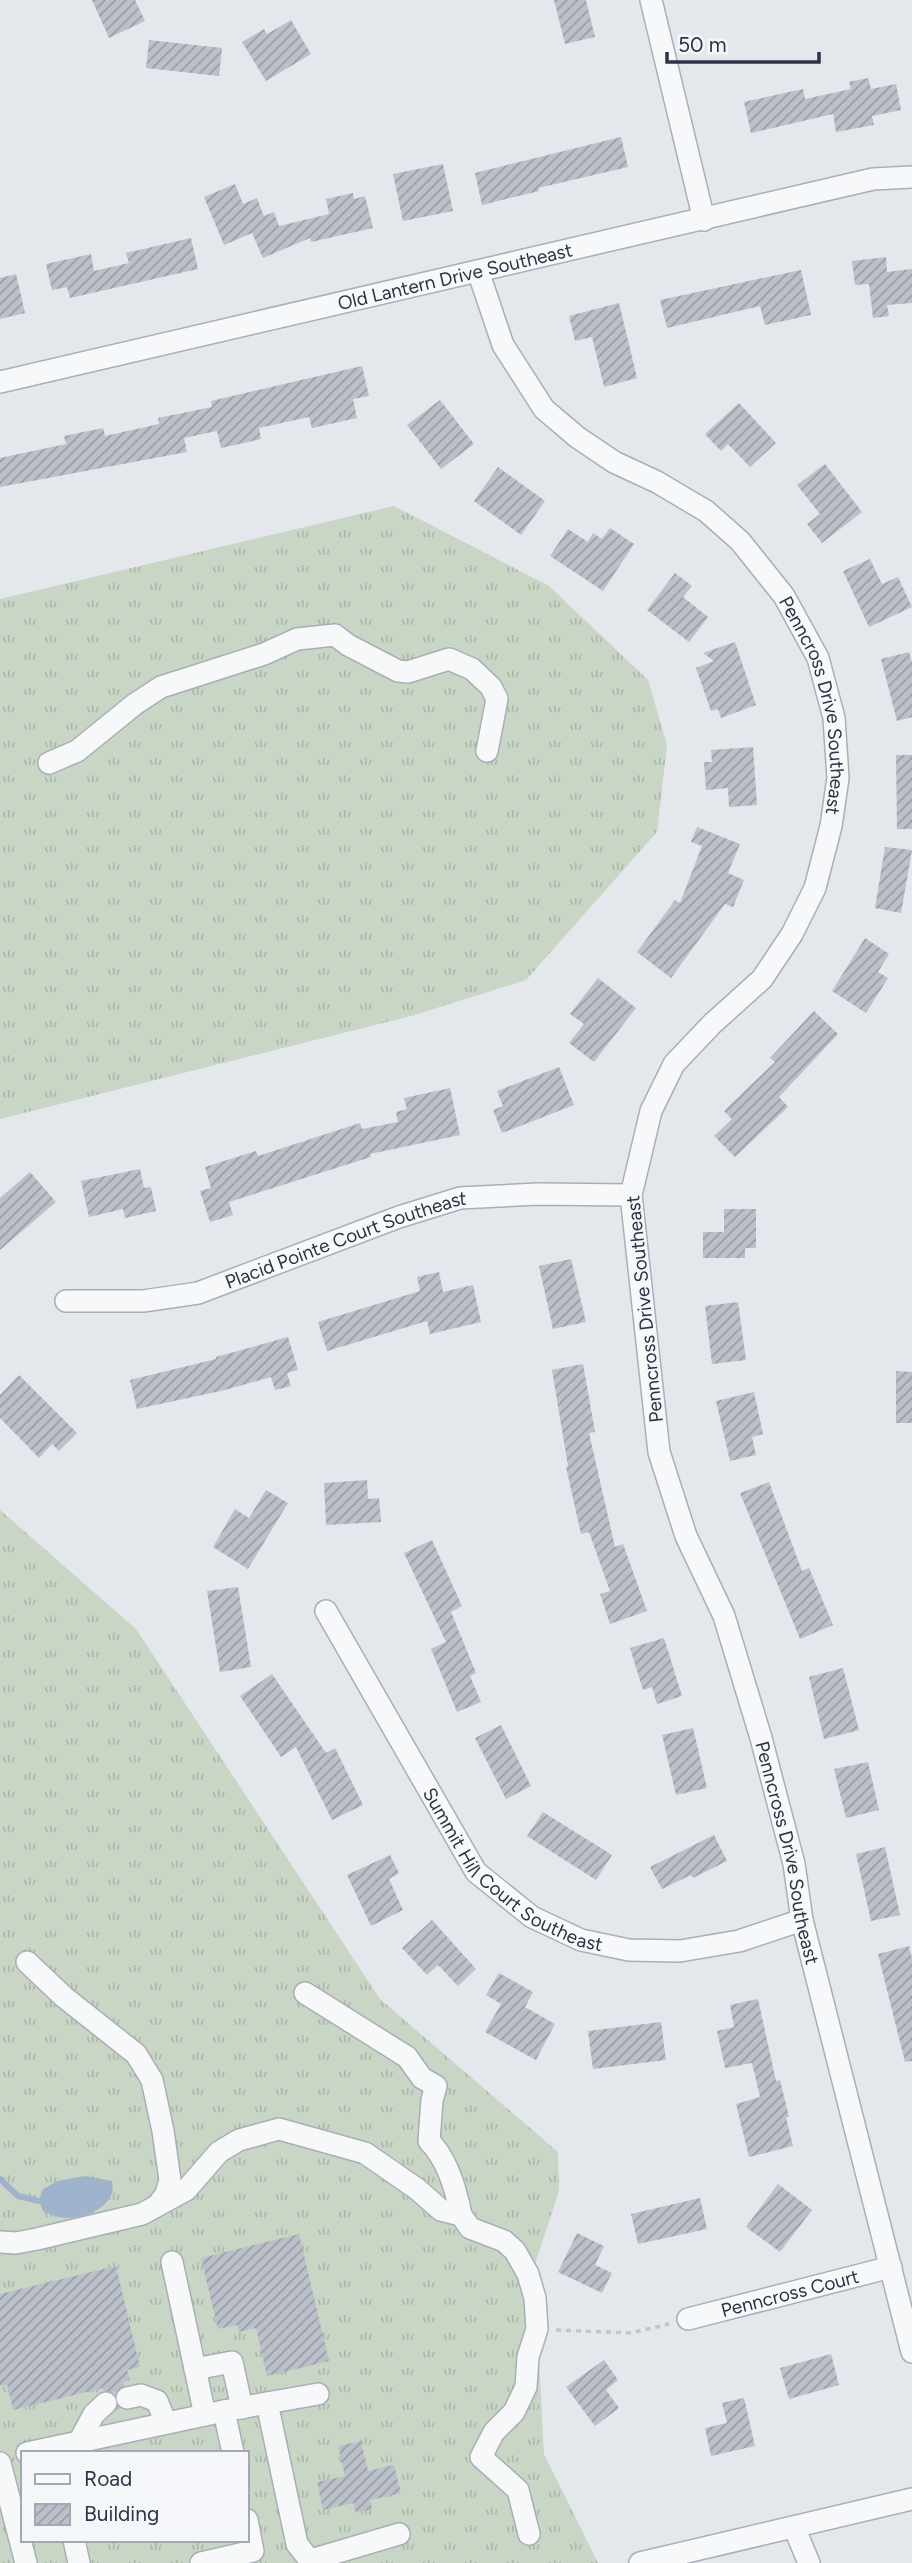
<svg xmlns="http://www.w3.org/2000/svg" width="912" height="2563" viewBox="0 0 912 2563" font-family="Figtree,sans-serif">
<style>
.grass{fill:url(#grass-tufts);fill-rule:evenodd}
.water{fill:#9fb4cc}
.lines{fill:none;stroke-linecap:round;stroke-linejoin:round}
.stream{stroke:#9fb4cc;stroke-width:6}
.building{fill:url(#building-hatch)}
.minor-casing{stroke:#a9aeb7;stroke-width:24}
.path{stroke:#c2c5cb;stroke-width:3.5;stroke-dasharray:5 5;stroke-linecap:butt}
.minor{stroke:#f7f8fa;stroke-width:21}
.labels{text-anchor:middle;stroke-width:5;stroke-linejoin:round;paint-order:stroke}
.street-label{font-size:19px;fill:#2b3445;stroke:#f4f6f9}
</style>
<defs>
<pattern id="grass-tufts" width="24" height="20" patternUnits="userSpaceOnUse" patternTransform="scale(1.75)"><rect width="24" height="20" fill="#c9d6c5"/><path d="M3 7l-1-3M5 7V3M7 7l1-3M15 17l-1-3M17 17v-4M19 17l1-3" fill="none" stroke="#adb8ab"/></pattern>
<pattern id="building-hatch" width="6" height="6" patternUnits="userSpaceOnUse" patternTransform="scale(1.75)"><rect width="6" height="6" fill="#bbc0ca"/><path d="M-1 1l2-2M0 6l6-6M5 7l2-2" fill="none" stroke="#989da6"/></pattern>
</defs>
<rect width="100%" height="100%" fill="#e4e7ec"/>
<!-- grass -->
<g class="grass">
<path d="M394,506L549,586L648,680L667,745L657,832L526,980L411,1016L0,1119V599Z"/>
<path d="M0,1510L136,1629L380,1999L558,2152L559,2191L534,2267L544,2454L598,2563H0ZM23,2453H247V2540H23Z"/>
</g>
<!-- water -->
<path class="water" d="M85,2176L112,2181C119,2207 79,2222 59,2217C54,2216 48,2213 43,2211L39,2201L42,2190L57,2181Z"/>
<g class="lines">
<!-- stream -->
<path class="stream" d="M0,2179L18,2196L39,2201"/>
</g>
<!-- building -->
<g class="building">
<path d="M92,0H135L145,21L109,38Z"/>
<path d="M554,0H586L595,37L565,44Z"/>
<path d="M291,20L311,54L266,81L242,42L264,29L267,34Z"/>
<path d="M149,40L222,48L219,76L146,68Z"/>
<path d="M868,78L871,89L896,84L901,110L872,116L874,125L836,132L833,114L751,133L744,102L803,89L805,99L851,89L849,82Z"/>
<path d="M621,137L628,167L538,188L539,191L482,205L475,173Z"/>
<path d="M443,164L453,211L403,221L393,174Z"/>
<path d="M235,184L243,204L257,198L264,216L274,212L279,226L329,214L326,199L353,193L354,199L365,196L373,228L311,242L310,238L263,258L252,233L224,245L204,197Z"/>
<path d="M191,238L198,269L70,298L67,287L52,290L46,264L91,254L94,271L129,263L126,253Z"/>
<path d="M886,257L887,272L912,269V303L887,305L889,316L873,318L869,284L855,285L852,261Z"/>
<path d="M801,270L811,315L765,325L760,306L667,328L660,300Z"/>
<path d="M16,274L25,313L0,319V278Z"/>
<path d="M619,303L637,378L604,387L592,337L575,341L569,316Z"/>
<path d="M362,366L369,396L353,399L357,418L312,428L309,417L259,428L261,439L221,448L217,431L184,438L187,452L0,487V458L66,444L64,436L103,428L105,436L159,424L158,418L212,407L211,401Z"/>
<path d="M440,400L474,444L441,469L407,425Z"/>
<path d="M739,403L776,443L750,467L728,444L721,451L705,434Z"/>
<path d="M825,464L862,512L822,543L807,524L820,514L797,485Z"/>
<path d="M498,467L545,501L521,535L474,501Z"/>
<path d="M610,528L634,544L603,591L550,556L568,529L588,542L593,533L602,539Z"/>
<path d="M870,559L882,584L898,577L912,607L869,627L843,571Z"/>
<path d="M675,573L692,586L683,597L708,617L689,642L647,610Z"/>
<path d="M735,642L756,705L721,718L718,709L711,711L696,668L714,661L703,653Z"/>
<path d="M909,652L912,662V717L897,721L881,659Z"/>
<path d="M753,747L757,805L729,807L728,788L706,790L704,762H712L711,750Z"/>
<path d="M896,755H912V829H897Z"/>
<path d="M697,827L740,844L728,873L744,880L733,907L725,904L671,978L637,952L675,900L680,903L702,846L691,842Z"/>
<path d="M885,847L912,850L901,913L875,908Z"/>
<path d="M865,938L889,954L878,972L888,978L866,1013L832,991Z"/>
<path d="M598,978L636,1008L594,1062L569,1043L584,1024L570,1014Z"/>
<path d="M814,1011L838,1034L779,1097L788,1107L735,1157L714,1136L732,1119L724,1111L775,1062L770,1058Z"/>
<path d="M559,1067L574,1105L502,1133L493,1110L503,1106L497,1091Z"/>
<path d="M450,1088L460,1135L370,1154L371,1157L229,1202L233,1215L210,1222L200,1191L211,1188L205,1167L256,1151L258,1156L360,1123L362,1129L398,1122L396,1112L407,1109L404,1098Z"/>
<path d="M140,1169L144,1188L151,1187L156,1211L125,1218L123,1209L89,1217L81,1181Z"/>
<path d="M30,1172L56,1202L0,1250V1198Z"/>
<path d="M724,1209H756V1248H745V1258H703V1232H724Z"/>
<path d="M571,1259L586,1322L553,1329L539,1266Z"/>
<path d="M439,1272L443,1292L473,1285L481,1322L430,1334L427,1321L327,1351L318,1322L420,1291L417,1277Z"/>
<path d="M738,1302L746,1360L712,1364L705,1306Z"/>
<path d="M288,1337L298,1370L287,1373L291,1386L275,1390L271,1377L225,1390L137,1409L130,1380L216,1359V1357Z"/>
<path d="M583,1364L595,1432L589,1433L615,1547L623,1544L647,1611L610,1624L600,1594L610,1591L589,1532L581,1534L566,1467L568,1466L552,1370Z"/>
<path d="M896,1371L912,1372V1423H896Z"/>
<path d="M19,1375L77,1433L59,1451L52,1444L39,1458L0,1418V1395Z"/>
<path d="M754,1392L763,1434L752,1437L756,1455L730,1461L716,1401Z"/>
<path d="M367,1480L368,1499L379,1498L381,1522L326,1525L324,1483Z"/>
<path d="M769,1482L802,1571L809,1568L833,1625L800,1639L740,1493Z"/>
<path d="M266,1490L288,1503L248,1569L213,1547L235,1509L249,1518Z"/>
<path d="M432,1540L462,1606L451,1612L476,1673L470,1676L481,1702L457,1712L431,1649L446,1642L404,1553Z"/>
<path d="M238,1587L251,1667L220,1672L207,1591Z"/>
<path d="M664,1638L682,1696L657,1704L652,1687L643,1690L630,1648Z"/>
<path d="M843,1668L859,1730L824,1739L809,1677Z"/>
<path d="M272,1674L326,1753L335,1748L363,1805L332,1820L296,1747L281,1757L240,1696Z"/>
<path d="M501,1725L531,1786L506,1799L475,1738Z"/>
<path d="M693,1728L707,1788L676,1795L662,1735Z"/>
<path d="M868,1762L879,1810L846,1818L834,1769Z"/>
<path d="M543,1812L612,1855L596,1880L527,1836Z"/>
<path d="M714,1835L727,1861L693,1878L691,1875L662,1889L650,1867Z"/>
<path d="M885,1847L900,1915L871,1921L856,1854Z"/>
<path d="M390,1855L399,1873L389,1879L403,1910L371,1926L347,1875Z"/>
<path d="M432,1920L476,1969L458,1986L438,1965L427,1975L402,1948Z"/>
<path d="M909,1946L912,1958V2061L905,2062L878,1954Z"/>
<path d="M499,1973L533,1992L525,2007L555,2024L536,2060L485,2032L501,2004L486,1995Z"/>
<path d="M758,1999L776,2081L780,2080L789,2117H786L793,2146L749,2157L736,2104L760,2097L752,2063L725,2068L717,2031L734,2027L730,2005Z"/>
<path d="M661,2022L666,2060L593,2069L588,2031Z"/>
<path d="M778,2184L812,2210L780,2252L746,2227Z"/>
<path d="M700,2198L707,2229L638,2244L631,2214Z"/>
<path d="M577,2233L604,2246L595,2265L612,2273L602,2293L558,2272Z"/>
<path d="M299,2234L329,2361L267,2376L256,2328L239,2332L237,2325L218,2329L201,2258Z"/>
<path d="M116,2266L140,2367L127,2370L130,2380L123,2382L124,2385L115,2393L103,2390V2388L13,2410L7,2384L0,2386V2294Z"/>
<path d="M831,2354L839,2385L789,2399L780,2368Z"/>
<path d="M604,2360L618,2380L606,2390L619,2408L595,2426L566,2387Z"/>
<path d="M744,2398L755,2446L711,2456L705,2428L727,2423L722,2403Z"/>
<path d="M361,2441L368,2471L394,2465L401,2493L370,2500L372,2509L356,2513L353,2503L323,2510L317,2482L345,2476L338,2446Z"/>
</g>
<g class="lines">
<!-- minor casing -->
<g class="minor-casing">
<g id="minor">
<path d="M651,0L704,220"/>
<path id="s1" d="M478,271L503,345L544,409L577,437L614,462L657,482L706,511L740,541L784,596L818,658L834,718L838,778L831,826L815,888L792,934L762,979L712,1024L674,1064L651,1111L631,1195L659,1452L686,1536L724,1616L761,1738L794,1864L802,1920L912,2352"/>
<path id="s2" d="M0,382L873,179L912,177"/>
<path d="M49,763L77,751L135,704L161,687L264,654L297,639L335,635L348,645L398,671L408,672L449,659L472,669L491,687L497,699L487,751"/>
<path id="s3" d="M66,1301H143L198,1293L399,1217L460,1198L538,1194L631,1195"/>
<path id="s4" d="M326,1611L476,1872L532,1917L581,1940L629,1950L680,1951L739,1941L802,1920"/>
<path d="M27,1962L64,1997L136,2054L152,2080L163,2131L170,2180L166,2194L158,2205"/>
<path d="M305,1993L407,2057L422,2078L436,2086L432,2100L429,2141C447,2159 456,2189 461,2215"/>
<path d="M0,2242L16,2243L37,2239L142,2214L186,2190L219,2152L239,2140L279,2129L365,2153L417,2189L441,2210L461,2215L470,2228L504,2241L515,2251L528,2274L535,2298L537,2329L528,2357L526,2387L514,2412L494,2432L481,2457L518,2490L529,2534"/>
<path d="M172,2262L205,2415L224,2411"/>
<path id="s5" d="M688,2319L891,2267"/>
<path d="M195,2369L232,2362L242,2408"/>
<path d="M127,2398L141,2395L157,2401L166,2423"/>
<path d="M80,2440L94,2414L106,2403"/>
<path d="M27,2453L205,2415"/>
<path d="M233,2453L224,2411L267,2403"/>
<path d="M0,2463L26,2563"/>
<path d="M794,2527L809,2563"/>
<path d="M74,2540L79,2563"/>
<path d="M311,2560L399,2534"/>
<path d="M201,2563L253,2551L247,2520"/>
<path d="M312,2563L297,2544L267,2403L318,2394"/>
<path d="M640,2563L912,2499"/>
</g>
</g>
<!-- path -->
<path class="path" d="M556,2330L631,2333L669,2324"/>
<!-- minor -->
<use href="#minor" class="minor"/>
</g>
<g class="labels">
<!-- street labels -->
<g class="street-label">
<text dy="7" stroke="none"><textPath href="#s2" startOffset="467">Old Lantern Drive Southeast</textPath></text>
<text dy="7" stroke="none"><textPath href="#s1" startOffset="578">Penncross Drive Southeast</textPath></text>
<text dy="7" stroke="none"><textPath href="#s3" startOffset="290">Placid Pointe Court Southeast</textPath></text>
<text transform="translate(644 1309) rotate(-96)" y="7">Penncross Drive Southeast</text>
<text dy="7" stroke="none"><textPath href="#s1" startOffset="1815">Penncross Drive Southeast</textPath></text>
<text dy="7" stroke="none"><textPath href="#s4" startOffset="327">Summit Hill Court Southeast</textPath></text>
<text dy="7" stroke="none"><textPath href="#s5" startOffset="105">Penncross Court</textPath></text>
</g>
</g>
<!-- legend -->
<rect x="21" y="2451" width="228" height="91" fill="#f4f6f9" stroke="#a4a8b1" stroke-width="2"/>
<rect x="35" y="2474" width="35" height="10" fill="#f7f8fa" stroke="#a4a8b1" stroke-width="2"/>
<text x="84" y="2486" font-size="21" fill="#2b3445">Road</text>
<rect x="35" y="2504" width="35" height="21" fill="url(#building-hatch)" stroke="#a4a8b1" stroke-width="2"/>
<text x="84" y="2521" font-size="21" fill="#2b3445">Building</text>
<!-- scale -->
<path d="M667 52v10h152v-10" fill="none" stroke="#2b3445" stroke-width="3.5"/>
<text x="678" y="52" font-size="21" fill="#2b3445" stroke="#f4f6f9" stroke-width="5" paint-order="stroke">50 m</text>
</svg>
